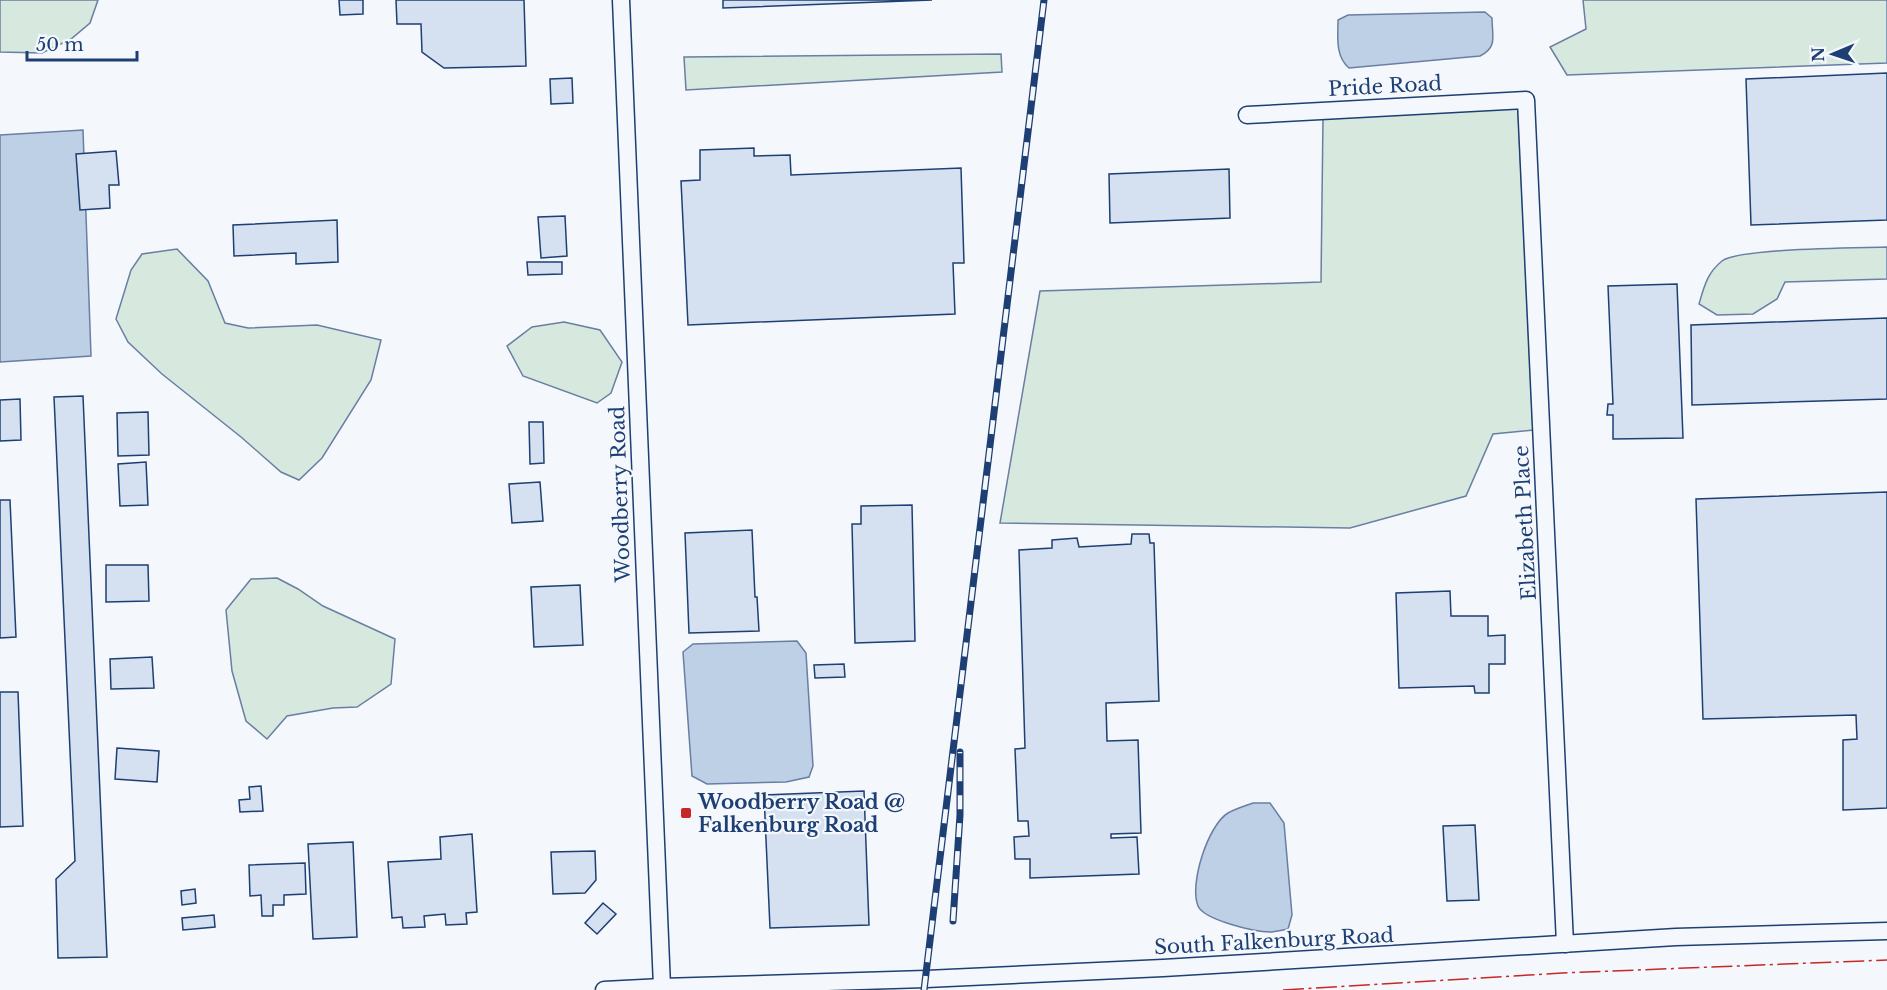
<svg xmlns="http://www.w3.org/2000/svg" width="1887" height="990" viewBox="0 0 1887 990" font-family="'Libre Baskerville',serif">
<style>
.green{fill:#d7e8df;stroke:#687fa3;stroke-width:1.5}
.water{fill:#bed0e5;stroke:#687fa3;stroke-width:1.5}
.building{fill:#d5e0f0;stroke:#1d3f73;stroke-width:1.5}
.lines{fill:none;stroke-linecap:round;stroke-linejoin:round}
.minor-casing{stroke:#1d3f73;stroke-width:19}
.minor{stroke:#f4f7fb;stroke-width:16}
.rail-casing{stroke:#1d3f73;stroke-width:7}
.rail{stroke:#f4f7fb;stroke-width:4.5;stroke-dasharray:14;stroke-linecap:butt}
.power{stroke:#c62828;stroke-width:1.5;stroke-dasharray:21 4.5 3 4.5;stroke-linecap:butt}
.poi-dot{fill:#c62828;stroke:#f4f7fb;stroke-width:2}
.labels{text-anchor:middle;stroke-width:4.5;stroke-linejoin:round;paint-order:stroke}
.street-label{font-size:20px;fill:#1d3f73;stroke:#f4f7fb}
.poi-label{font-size:20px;font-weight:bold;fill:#1d3f73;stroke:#f4f7fb;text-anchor:start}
</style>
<rect width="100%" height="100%" fill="#f4f7fb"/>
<!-- green -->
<g class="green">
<path d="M0,0H98L90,23L71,39L42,53L0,52Z"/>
<path d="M1583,0H1887V63L1567,75L1550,47L1586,29Z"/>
<path d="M1001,54L1002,72L686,90L684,57Z"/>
<path d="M1518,108L1533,430L1493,434L1466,496L1350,528L1000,523L1040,291L1321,282L1323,118Z"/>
<path d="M1887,247V279L1785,282L1777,299L1753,314L1717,315L1699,304C1704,287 1707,273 1722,261C1738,248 1860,248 1887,247Z"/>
<path d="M177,249L208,281L225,323L248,328L317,325L381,340L371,380L322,458L299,480L281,472L241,437L162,374L128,342L116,319L131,270L142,254Z"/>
<path d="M564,322L600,330L622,362L611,393L597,403L523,376L507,346L532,327Z"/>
<path d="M277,578L298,589L323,606L395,639L391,684L357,707L333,708L287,716L267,739L246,721L232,671L226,610L251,579Z"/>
</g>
<!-- water -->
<g class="water">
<path d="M1485,12L1492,18C1492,36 1498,47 1480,56L1349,68C1335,56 1338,37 1338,20L1348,15Z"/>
<path d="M83,130L91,356L0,362V135Z"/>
<path d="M797,641L806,653L813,766L809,777L786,782L707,784L692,776L683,652L693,644Z"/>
<path d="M1253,803H1270L1284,823L1292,915L1288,929C1282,930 1275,932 1270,932C1255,932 1204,920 1198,906C1189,884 1208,825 1228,813C1235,809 1245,806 1253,803Z"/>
</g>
<!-- building -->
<g class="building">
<path d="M339,0H363V14L340,15Z"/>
<path d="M396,0H524L526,66L444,68L422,52L421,24H397Z"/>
<path d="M723,0H932L723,8Z"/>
<path d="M1887,73V220L1751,225L1746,79Z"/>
<path d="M572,78L573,103L551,104L550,79Z"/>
<path d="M754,148V156L790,155L791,175L961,168L964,263H953L955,314L688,325L681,181L700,180V150Z"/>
<path d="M116,151L119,185H109L110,208L80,210L76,154Z"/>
<path d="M1229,169L1230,218L1110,223L1109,174Z"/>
<path d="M565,216L567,256L541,258L538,217Z"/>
<path d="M337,220L338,262L296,264V253L234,256L233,225Z"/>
<path d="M527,262H562V274L528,275Z"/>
<path d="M1677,284L1683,438L1613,439V415H1607L1608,404H1613L1608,286Z"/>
<path d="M1887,318V399L1692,405L1691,325Z"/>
<path d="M83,396L107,957L58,958L56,879L75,861L54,397Z"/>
<path d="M20,399L21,440L0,441V400Z"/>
<path d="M148,412L149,455L118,456L117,413Z"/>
<path d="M529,422H543L544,463L530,464Z"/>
<path d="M146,462L148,505L120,506L118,464Z"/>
<path d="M540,482L543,521L512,523L509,484Z"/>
<path d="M1887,492V808L1843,810V740L1857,739L1856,715L1703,719L1696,499Z"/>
<path d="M0,500H10L16,637L0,638Z"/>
<path d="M912,505L915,641L855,643L852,524H861V506Z"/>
<path d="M752,530L755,597H757L759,631L689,633L685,533Z"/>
<path d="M1132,534H1149L1150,543H1154L1159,701L1106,703L1107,741L1138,740L1141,833L1111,834V838L1137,837L1139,874L1030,878V859H1015L1014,837L1029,836L1028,821H1018L1015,749L1025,748L1019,550L1052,548V540L1077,538L1079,547L1131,544Z"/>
<path d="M106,565H148L149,601L106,602Z"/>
<path d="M580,585L583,645L534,647L531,587Z"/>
<path d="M1450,591L1451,616H1488V636L1505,635V664H1489V693H1475L1474,686L1399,688L1396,593Z"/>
<path d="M152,657L154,688L111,689L110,659Z"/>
<path d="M844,664L845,677L815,678L814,665Z"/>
<path d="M0,692H18L23,826L0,827Z"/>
<path d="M117,748L159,751L157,782L115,779Z"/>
<path d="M261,786L263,811L240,812L239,800L250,799L249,787Z"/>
<path d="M864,791L869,925L770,928L764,795Z"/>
<path d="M1475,825L1479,900L1447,901L1443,826Z"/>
<path d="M472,834L477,912L466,913L467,924L446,925L445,914L424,916L425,927L403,928L402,917L392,918L388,862L441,859L440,837Z"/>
<path d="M353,842L357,937L313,939L308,844Z"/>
<path d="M595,851L596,880L585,893L553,894L551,852Z"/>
<path d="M305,863L306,894L284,895V905H273V916H262L261,895L250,896L249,865Z"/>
<path d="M195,889L196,903L182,905L181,891Z"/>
<path d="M603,903L616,914L597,934L585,923Z"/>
<path d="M214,915L215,927L183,930L182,918Z"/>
</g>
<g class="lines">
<!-- minor casing -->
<g class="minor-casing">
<g id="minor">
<path d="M621,0L662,987"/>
<path d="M1247,115L1526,100L1565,944"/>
<path d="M604,990L662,987L926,979L1163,968L1676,937L1887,931"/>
</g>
</g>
<!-- minor -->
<use href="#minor" class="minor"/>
<!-- rail casing -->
<g class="rail-casing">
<g id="rail">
<path d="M953,921L960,815V752"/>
<path d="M924,990L1044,0"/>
</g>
</g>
<!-- rail -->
<use href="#rail" class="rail"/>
<!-- power -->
<path class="power" d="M1283,990L1562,973L1887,960"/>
</g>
<!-- markers -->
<rect class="poi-dot" x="680" y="807" width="12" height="12" rx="3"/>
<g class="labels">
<!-- street labels -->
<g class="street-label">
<text transform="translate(1385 86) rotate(-3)" y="7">Pride Road</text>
<text transform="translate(620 494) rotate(-92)" y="7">Woodberry Road</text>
<text transform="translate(1525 523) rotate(-93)" y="7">Elizabeth Place</text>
<text transform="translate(1274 941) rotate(-3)" y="7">South Falkenburg Road</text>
</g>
<!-- poi labels -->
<g class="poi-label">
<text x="698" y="809">Woodberry Road @<tspan x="698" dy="23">Falkenburg Road</tspan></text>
</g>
</g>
<!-- north arrow -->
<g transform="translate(1833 54) rotate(268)" stroke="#f4f7fb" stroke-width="4.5" paint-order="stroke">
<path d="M0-4.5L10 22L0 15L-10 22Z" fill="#1d3f73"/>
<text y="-9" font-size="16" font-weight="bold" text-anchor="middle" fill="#1d3f73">N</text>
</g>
<!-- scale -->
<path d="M27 51v9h110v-9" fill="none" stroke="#1d3f73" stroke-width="3"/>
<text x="36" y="51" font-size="18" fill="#1d3f73" stroke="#f4f7fb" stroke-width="4.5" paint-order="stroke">50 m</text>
</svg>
